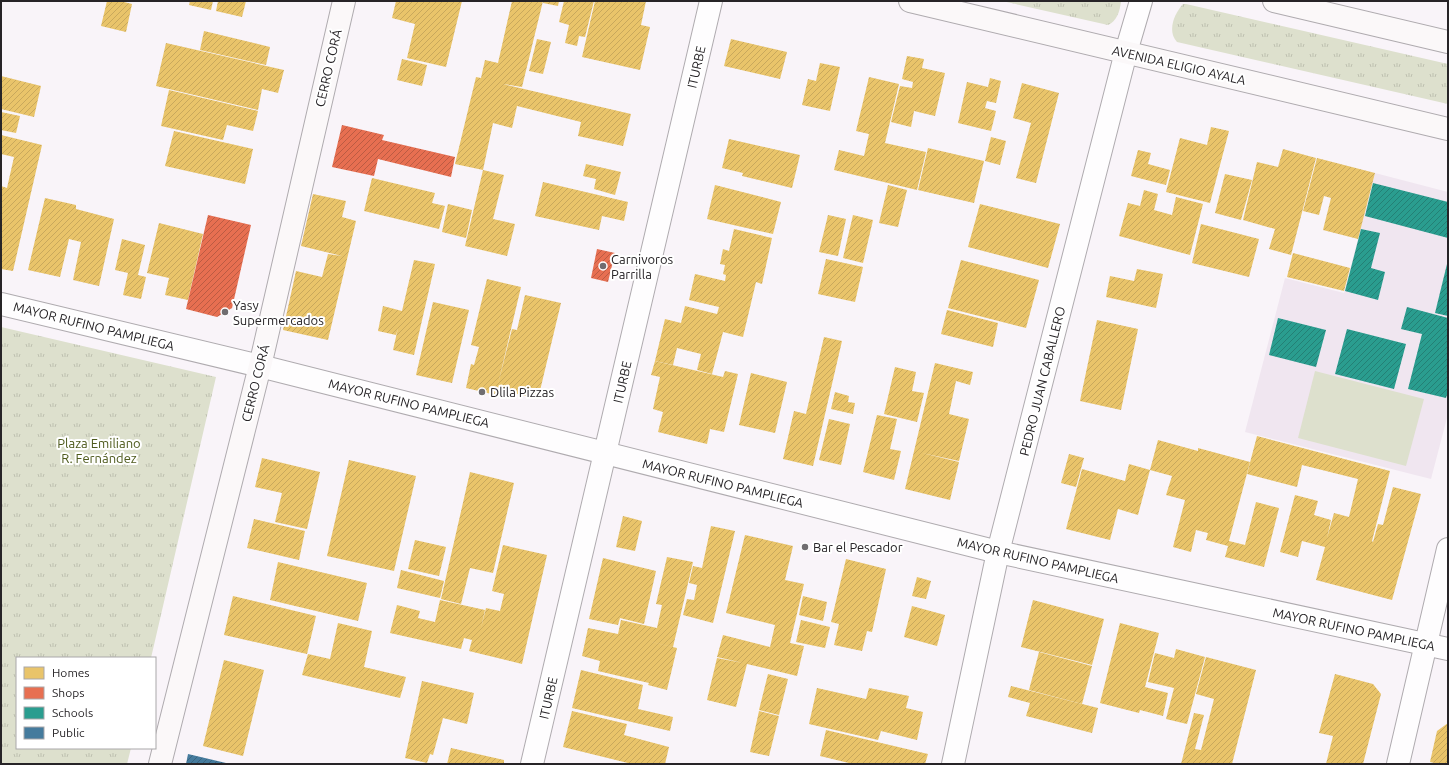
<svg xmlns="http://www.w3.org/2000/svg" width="1449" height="765" viewBox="0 0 1449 765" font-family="Ubuntu,sans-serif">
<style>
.built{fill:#f0e6f0}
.grass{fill:url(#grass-tufts)}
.pitch{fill:#dde0cd}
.homes{fill:url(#homes-hatch)}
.shops{fill:url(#shops-hatch)}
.schools{fill:url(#schools-hatch)}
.public{fill:url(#public-hatch)}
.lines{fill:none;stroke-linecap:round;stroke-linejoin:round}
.street-casing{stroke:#afabaf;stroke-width:24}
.secondary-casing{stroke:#afabaf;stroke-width:24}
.street{stroke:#fefdfe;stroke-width:22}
.secondary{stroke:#fbf8f9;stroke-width:22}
.poi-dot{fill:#706d70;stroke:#fff;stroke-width:1.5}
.labels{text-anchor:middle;stroke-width:4;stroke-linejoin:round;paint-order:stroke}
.street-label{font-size:13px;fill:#272427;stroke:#fff}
.poi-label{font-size:13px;fill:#272427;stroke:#fff;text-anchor:start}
.park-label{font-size:13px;fill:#4e5a1c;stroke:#fff}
</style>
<defs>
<pattern id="grass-tufts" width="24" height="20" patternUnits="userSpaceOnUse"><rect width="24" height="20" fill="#dde0cd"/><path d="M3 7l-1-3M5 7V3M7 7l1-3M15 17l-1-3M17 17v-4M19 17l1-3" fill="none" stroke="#bec0b0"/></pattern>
<pattern id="homes-hatch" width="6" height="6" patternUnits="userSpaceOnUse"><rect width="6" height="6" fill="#e9c46a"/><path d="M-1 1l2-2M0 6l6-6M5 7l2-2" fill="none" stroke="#c8a85c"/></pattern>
<pattern id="shops-hatch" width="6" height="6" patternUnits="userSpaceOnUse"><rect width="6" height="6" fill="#e76f51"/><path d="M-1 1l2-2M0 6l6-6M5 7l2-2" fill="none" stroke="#bb5b43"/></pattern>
<pattern id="schools-hatch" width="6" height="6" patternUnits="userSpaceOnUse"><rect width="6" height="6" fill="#2a9d8f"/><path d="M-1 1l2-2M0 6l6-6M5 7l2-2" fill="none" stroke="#248075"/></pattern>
<pattern id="public-hatch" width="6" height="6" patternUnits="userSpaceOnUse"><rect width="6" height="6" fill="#457b9d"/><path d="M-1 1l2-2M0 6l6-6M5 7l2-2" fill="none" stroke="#3a6580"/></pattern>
</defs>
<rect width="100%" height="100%" fill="#f9f4f9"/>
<!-- built -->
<path class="built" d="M1375,173L1448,192V414L1431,479L1245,432L1285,278L1344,293Z"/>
<!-- grass -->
<g class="grass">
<path d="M1002,1H1121C1120,11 1117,21 1108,25Z"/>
<path d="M1183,4H1186L1448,64V104L1177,42C1167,31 1174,14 1183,4Z"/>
<path d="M1,327L216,377L151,658H17V748H131L127,764H1Z"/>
</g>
<!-- pitch -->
<path class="pitch" d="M1315,371L1424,399L1406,466L1298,438Z"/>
<!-- homes -->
<g class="homes">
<path d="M107,1H120L132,4L126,32L101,26Z"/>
<path d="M190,1H213L211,10L189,5Z"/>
<path d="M218,1H246L242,17L216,11Z"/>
<path d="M396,1H462L446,67L407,58L415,24L392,18Z"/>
<path d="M512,1H543L522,87L503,84L631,114L623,146L578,136L581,122L517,106L512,128L493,123L483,170L455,164L476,77L481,78L485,60L498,63Z"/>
<path d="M544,1H559L558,6L543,3Z"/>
<path d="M564,1H594L585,37L579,36L577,46L565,43L569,25L559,22Z"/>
<path d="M595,1H646L641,25L650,27L640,70L582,57Z"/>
<path d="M204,31L270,47L266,65L200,50Z"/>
<path d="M537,39L551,42L543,74L529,71Z"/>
<path d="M731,39L787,52L780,79L724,66Z"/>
<path d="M166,43L284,70L278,93L262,89L258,110L156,86Z"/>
<path d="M907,56L924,59L922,68L945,73L935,116L914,111L911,127L891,122L900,86L912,88L913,82L902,79Z"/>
<path d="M402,59L427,65L422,86L397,80Z"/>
<path d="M820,63L840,67L830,111L802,105L808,79L816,81Z"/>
<path d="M1,76L41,86L34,117L1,109Z"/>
<path d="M869,77L899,84L885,143L926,152L917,190L834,170L839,150L864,156L869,134L856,131Z"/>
<path d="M990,78L1001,81L996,103L987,101L985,108L996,111L991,131L958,123L967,82L988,87Z"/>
<path d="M1022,83L1059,93L1036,183L1016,178L1031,123L1013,118Z"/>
<path d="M169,90L258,111L253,131L227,125L223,140L161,126Z"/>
<path d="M1,112L20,116L16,133L1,130Z"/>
<path d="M1211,127L1229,131L1210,203L1166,192L1180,138L1207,145Z"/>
<path d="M174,131L253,149L245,184L165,166Z"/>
<path d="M1,135L42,145L13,271L1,269V186L7,188L14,157L1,154Z"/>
<path d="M991,137L1006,141L1000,165L985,161Z"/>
<path d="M729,139L800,155L792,188L742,176L743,173L722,168Z"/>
<path d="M928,148L984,161L974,203L918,190Z"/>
<path d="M1283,149L1316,158L1291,255L1269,249L1275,229L1243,220L1257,162L1278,167Z"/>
<path d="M1138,150L1151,153L1148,164L1170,170L1166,185L1131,176Z"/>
<path d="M1317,158L1375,173L1358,239L1323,230L1331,198L1324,196L1319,215L1303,211Z"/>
<path d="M586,164L621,172L615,195L594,189L596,179L583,176Z"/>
<path d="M483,170L504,175L493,219L515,224L507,256L465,246Z"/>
<path d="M1225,174L1252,180L1241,220L1215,213Z"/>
<path d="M372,178L435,193L432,203L445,206L439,229L364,211Z"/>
<path d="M543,182L628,202L624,221L602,216L599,230L535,216Z"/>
<path d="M715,185L781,202L773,234L707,219Z"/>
<path d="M888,185L907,190L898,227L879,223Z"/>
<path d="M1144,190L1158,194L1154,210L1172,215L1176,197L1203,204L1190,255L1119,236L1128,203L1140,206Z"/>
<path d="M313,194L346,201L342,217L356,221L328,340L283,330L296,271L322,277L328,254L342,256L301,246Z"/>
<path d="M45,198L76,205V209L114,219L99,286L73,280L81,242L69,239L60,277L28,270Z"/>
<path d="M448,204L472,210L466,238L442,232Z"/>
<path d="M980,204L1060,224L1048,268L968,247Z"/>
<path d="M828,215L846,219L838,256L819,252Z"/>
<path d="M853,215L873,220L863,263L843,258Z"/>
<path d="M159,223L203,234L188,300L165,295L169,278L147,273Z"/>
<path d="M1201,224L1259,239L1249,277L1192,263Z"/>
<path d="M734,229L772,238L762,284L756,282L743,337L723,332L712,374L697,370L701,354L677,348L673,365L655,361L665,319L681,323L685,306L717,314L719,307L689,300L695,274L725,281L726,275L723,274L725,265L720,264L723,249L729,251Z"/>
<path d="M122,239L145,245L138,275L146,277L141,299L123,295L128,273L115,270Z"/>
<path d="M1293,253L1350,268L1344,291L1287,277Z"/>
<path d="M826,259L863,267L855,302L818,294Z"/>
<path d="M414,260L435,264L414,355L393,350L398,328L396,335L378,331L383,306L402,311Z"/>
<path d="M961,260L1039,280L1026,328L948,308Z"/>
<path d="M1137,269L1163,274L1156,308L1106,297L1110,276L1134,281Z"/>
<path d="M487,279L521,287L498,384L512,329L517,330L525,295L561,303L538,399L497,389L496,395L466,388L471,364L474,365L479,347L471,345Z"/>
<path d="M433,302L469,310L452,383L416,375Z"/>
<path d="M947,310L998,323L993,347L941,334Z"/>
<path d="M1097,320L1138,329L1121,410L1080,401Z"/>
<path d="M824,337L842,341L813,466L783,459L794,411L806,414Z"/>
<path d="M655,361L723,377L725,371L738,374L724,432L710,429L707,444L658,432L663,412L653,409L660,377L651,375Z"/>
<path d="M935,363L973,372L970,385L956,381L949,414L969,419L959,461L922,453L959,462L950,500L905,489Z"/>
<path d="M895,367L916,372L912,391L924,393L917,422L884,414Z"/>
<path d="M751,373L787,382L775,433L739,425Z"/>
<path d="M835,392L849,396L848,402L855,403L853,414L831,409Z"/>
<path d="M877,415L897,419L890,449L901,451L894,480L863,472Z"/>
<path d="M829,419L850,424L841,465L819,460Z"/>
<path d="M1257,436L1390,471L1372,541L1373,542L1378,524L1383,525L1393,487L1421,494L1392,600L1316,580L1325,547L1302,541L1298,557L1280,552L1295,495L1318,501L1314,515L1331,520L1327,538L1334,513L1349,517L1358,479L1302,465L1297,487L1247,474Z"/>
<path d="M1158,440L1198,451V448L1250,462L1229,541L1245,545L1256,502L1279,508L1264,567L1225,557L1228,546L1206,540L1208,533L1196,530L1191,552L1173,547L1185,500L1166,495L1172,476L1150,470Z"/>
<path d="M1069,454L1084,458L1076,487L1061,483Z"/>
<path d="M262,458L320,472L307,529L275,522L282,493L255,487Z"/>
<path d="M349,460L416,476L394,571L327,556Z"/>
<path d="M1129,464L1150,470L1138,515L1118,509L1110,540L1066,529L1082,469L1125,481Z"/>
<path d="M470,472L514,483L493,573L470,568L461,604L441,599Z"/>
<path d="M623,516L642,521L635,551L616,547Z"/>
<path d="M254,519L305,531L299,560L247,548Z"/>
<path d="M711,526L735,531L713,623L683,615L687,599L694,600L697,585L689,583L693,566L702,568Z"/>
<path d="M745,535L793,546L785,580L804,584L790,643L804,646L797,676L747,664L736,707L707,700L717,658L743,663L717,657L723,635L770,647L775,625L726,613Z"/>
<path d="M415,540L446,547L439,576L408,569Z"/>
<path d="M503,545L547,555L522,664L469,651L472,640L464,638L461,649L390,633L397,605L420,611L418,618L435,622L440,600L485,610L481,628L486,608L500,611L504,594L492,591Z"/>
<path d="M667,557L693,562L673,647L630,637L677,648L667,690L648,685L649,683L598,671L600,661L582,656L588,628L618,634L621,620L657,628L662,605L656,604Z"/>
<path d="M603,558L656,571L644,624L620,618L618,625L589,619Z"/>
<path d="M846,559L886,569L872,632L867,631L862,651L834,645L839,624L831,622Z"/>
<path d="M278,562L367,583L358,621L270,600Z"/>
<path d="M401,570L444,581L440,598L397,588Z"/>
<path d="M917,577L931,581L926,599L912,596Z"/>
<path d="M233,596L316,616L307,654L224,635Z"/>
<path d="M803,596L827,602L823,621L799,615Z"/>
<path d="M1033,600L1104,619L1092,665L1021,647Z"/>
<path d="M912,606L945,615L937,646L904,637Z"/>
<path d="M801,620L830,627L825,648L796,642Z"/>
<path d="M338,623L372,631L364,667L406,677L400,698L302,675L308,654L330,659Z"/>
<path d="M1120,623L1159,633L1145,687L1168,693L1163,716L1140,710L1139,713L1100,703Z"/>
<path d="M1176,649L1205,657L1187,724L1166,719L1174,688L1148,682L1155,653L1174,658Z"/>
<path d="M1039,652L1092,666L1082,704L1029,690Z"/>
<path d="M1206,657L1256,670L1232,764H1181L1194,713L1204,715L1195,749L1201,750L1214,699L1196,694Z"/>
<path d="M224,660L264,670L243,756L203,746Z"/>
<path d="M581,670L643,685L638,709L673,717L670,731L572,708Z"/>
<path d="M768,674L788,679L779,715L759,710Z"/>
<path d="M1335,674L1373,684L1381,694L1363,764H1326L1333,736L1319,733Z"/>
<path d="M422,681L474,693L467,724L443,718L433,755L430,754L427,763L405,758Z"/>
<path d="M1011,686L1098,708L1092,733L1026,716L1030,703L1008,697Z"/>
<path d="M817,688L866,699L869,688L909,696L906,708L923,712L917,740L881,731L878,740L809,724Z"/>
<path d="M572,711L627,724L624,735L669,747L665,764H632L563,747Z"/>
<path d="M759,711L779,716L769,756L750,752Z"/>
<path d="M1448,723V764H1439L1430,762L1437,731Z"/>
<path d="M826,730L928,754L925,764H853L820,756Z"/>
<path d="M451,748L504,760V764H447Z"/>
</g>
<!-- shops -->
<g class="shops">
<path d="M342,125L384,135L382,140L455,157L451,177L378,159L374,176L332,167Z"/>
<path d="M208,215L251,225L232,308L217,317L186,309Z"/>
<path d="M597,249L615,253L608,282L591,278Z"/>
</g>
<!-- schools -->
<g class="schools">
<path d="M1373,183L1448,202V238L1365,216Z"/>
<path d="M1361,229L1380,233L1371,268L1385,272L1378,300L1345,291Z"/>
<path d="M1447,264H1448V316L1435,313Z"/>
<path d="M1407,307L1448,318V392L1446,398L1408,389L1422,334L1401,329Z"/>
<path d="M1278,318L1326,330L1316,367L1269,355Z"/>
<path d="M1347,329L1406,344L1394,389L1335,374Z"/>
</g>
<!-- public -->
<path class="public" d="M188,754L226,763V764H186Z"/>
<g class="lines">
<!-- street casing -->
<g class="street-casing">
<g id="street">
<path d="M1,304L260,366L998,552L1448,649"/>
<path d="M532,764L711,1"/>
<path d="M953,764L998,552L1126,52L1141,1"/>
<path d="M1398,764L1448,549"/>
</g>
</g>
<!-- secondary casing -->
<g class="secondary-casing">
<g id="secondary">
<path d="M910,1L1448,129"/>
<path d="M1274,1L1448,42"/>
<path d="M160,764L260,366L344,1"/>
</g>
</g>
<!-- street -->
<use href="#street" class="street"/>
<!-- secondary -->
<use href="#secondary" class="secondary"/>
</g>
<!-- markers -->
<g class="poi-dot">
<circle cx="603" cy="266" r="4"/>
<circle cx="225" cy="312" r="4"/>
<circle cx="482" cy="392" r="4"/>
<circle cx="805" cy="547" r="4"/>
</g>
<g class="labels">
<!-- street labels -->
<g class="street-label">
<text transform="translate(1179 65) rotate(13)" y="5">AVENIDA ELIGIO AYALA</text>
<text transform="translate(696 67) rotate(-77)" y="5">ITURBE</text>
<text transform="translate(328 68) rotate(-77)" y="5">CERRO CORÁ</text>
<text transform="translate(94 326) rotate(14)" y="5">MAYOR RUFINO PAMPLIEGA</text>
<text transform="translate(1042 381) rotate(-76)" y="5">PEDRO JUAN CABALLERO</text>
<text transform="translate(622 382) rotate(-77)" y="5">ITURBE</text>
<text transform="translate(255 383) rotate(-76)" y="5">CERRO CORÁ</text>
<text transform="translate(409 403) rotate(14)" y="5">MAYOR RUFINO PAMPLIEGA</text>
<text transform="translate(723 483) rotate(14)" y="5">MAYOR RUFINO PAMPLIEGA</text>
<text transform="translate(1038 560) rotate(13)" y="5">MAYOR RUFINO PAMPLIEGA</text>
<text transform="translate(1354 629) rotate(12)" y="5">MAYOR RUFINO PAMPLIEGA</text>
<text transform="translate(548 698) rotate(-77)" y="5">ITURBE</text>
</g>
<!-- poi labels -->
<g class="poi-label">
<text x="611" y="264">Carnivoros<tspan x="611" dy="15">Parrilla</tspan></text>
<text x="233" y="310">Yasy<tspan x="233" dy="15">Supermercados</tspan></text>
<text x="490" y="397">Dlila Pizzas</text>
<text x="813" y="552">Bar el Pescador</text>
</g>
<!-- park labels -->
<g class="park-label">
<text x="99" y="448">Plaza Emiliano<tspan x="99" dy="15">R. Fernández</tspan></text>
</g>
</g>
<!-- border -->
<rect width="1449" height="765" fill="none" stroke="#272427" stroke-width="4"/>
<!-- legend -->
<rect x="16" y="657" width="140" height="92" fill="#ffffff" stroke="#a9a7a9"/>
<rect x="24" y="667" width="20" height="12" fill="#e9c46a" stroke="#a9a7a9"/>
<text x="52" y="677" font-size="12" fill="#272427">Homes</text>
<rect x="24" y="687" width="20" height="12" fill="#e76f51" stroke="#a9a7a9"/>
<text x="52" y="697" font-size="12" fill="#272427">Shops</text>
<rect x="24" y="707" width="20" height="12" fill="#2a9d8f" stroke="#a9a7a9"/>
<text x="52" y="717" font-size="12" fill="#272427">Schools</text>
<rect x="24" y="727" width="20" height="12" fill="#457b9d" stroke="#a9a7a9"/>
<text x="52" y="737" font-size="12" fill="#272427">Public</text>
</svg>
